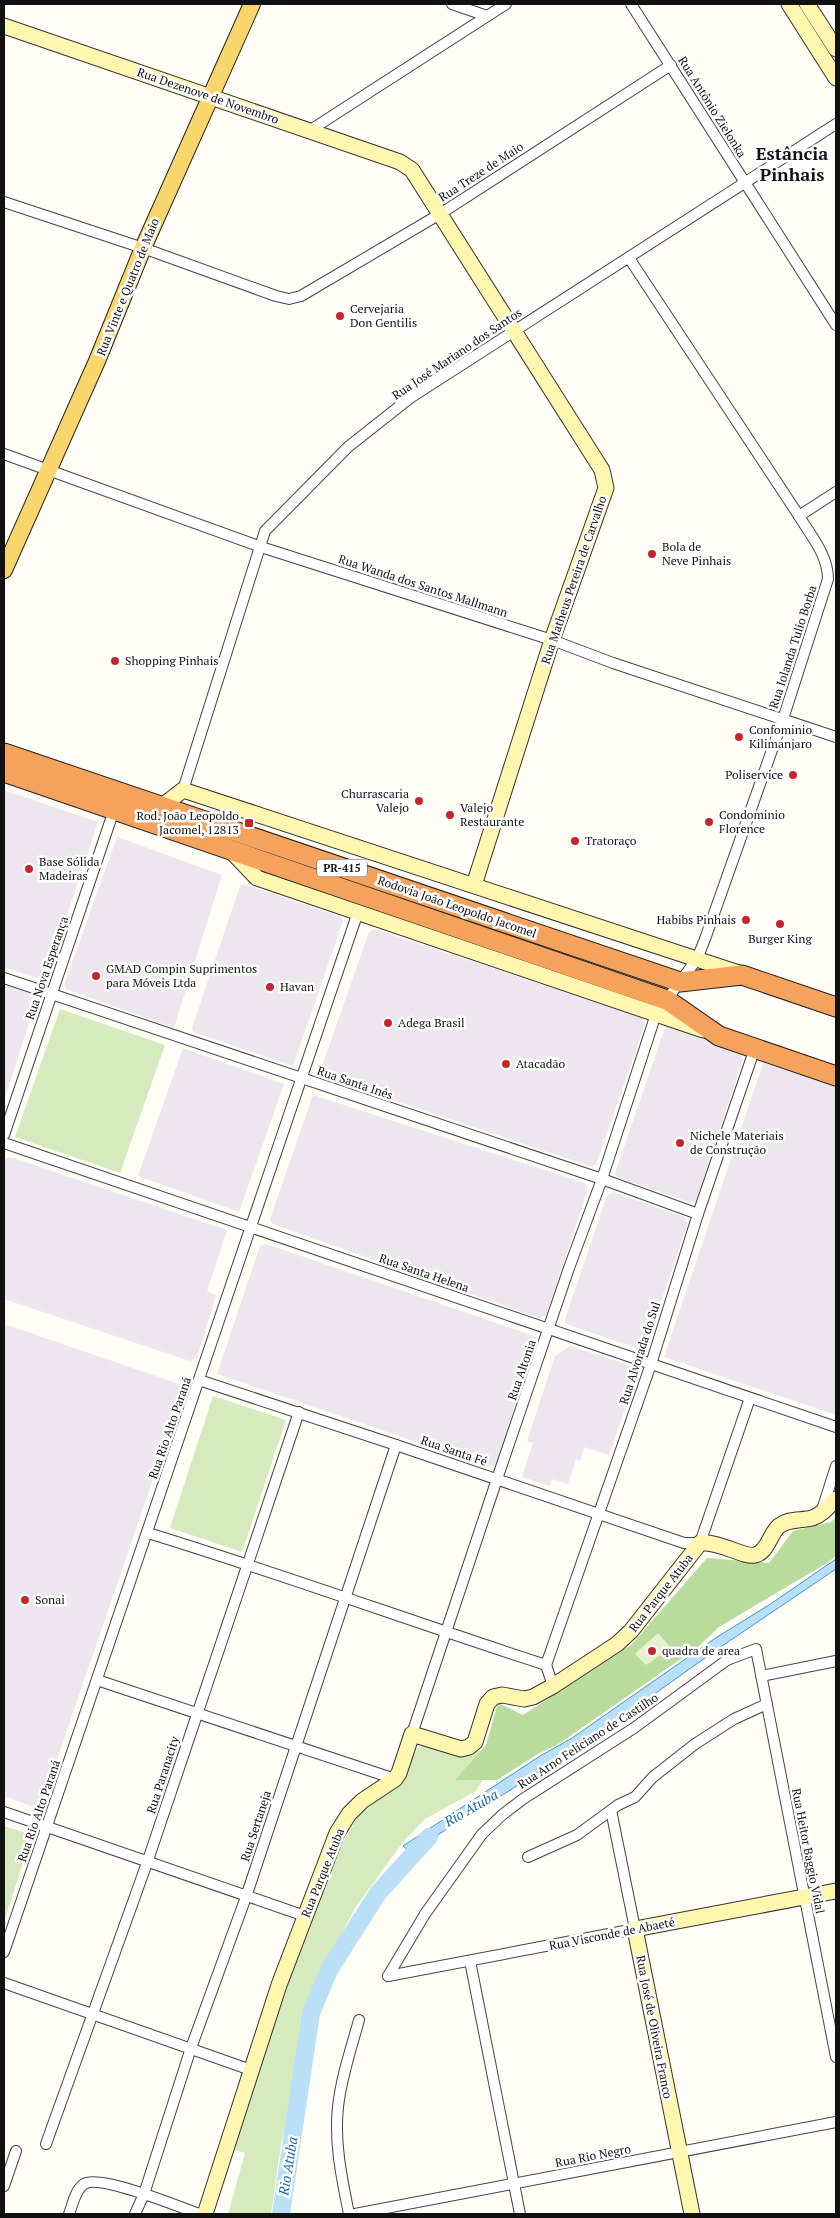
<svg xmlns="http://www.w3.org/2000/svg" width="840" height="2218" viewBox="0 0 840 2218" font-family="'PT Serif',serif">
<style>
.industrial{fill:#eee6ef}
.green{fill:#d5ebbd}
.forest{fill:#b9dc9c}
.pitch{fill:#e6f2cf}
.water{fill:#b9e0f7;stroke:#3f96cf}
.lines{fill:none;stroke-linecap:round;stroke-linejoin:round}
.river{stroke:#b9e0f7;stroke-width:18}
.street-casing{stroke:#444;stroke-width:12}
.secondary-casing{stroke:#333;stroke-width:17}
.primary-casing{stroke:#222;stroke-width:18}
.highway-casing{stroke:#222;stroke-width:21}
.street{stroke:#fff;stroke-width:10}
.secondary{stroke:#fff6b0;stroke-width:15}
.primary{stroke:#f9d66b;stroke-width:16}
.highway{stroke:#f5a25d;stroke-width:19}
.poi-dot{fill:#c4262e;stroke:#fff;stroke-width:2}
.labels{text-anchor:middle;stroke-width:5;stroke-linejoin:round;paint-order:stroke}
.shield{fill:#fff;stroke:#585858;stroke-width:1}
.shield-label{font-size:11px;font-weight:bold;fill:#111}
.street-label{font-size:12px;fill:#111;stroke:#fff}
.poi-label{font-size:12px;fill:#111;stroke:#fff;text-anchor:start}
.water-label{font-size:14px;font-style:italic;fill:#1768a6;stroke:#fff}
.district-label{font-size:18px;font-weight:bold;fill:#111;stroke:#fff}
</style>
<rect width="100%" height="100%" fill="#fffdf5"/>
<!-- industrial -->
<g class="industrial">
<path d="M4,790L98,822L45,981L4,967Z"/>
<path d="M117,837L222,875L174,1028L66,989L64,985Z"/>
<path d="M244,884L341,917L343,921L293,1066L193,1032L192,1028L240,886Z"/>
<path d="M375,929L642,1018L645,1024L596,1165L592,1167L322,1076L320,1072L369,932Z"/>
<path d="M4,985L38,996L4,1100Z"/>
<path d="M669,1026L741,1054L743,1059L696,1201L692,1203L617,1177L615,1173L665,1028Z"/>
<path d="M183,1048L284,1084L239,1212L138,1176Z"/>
<path d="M764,1061L836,1085V1415L664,1357Z"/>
<path d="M313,1095L585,1183L588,1189L546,1316L539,1318L272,1224L270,1219Z"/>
<path d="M10,1157L227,1230L207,1291L216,1295L197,1358L190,1361L4,1299V1165L6,1159Z"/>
<path d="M614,1192L684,1217L688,1223L645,1348L642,1350L566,1324L565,1319L607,1196Z"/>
<path d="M266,1244L537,1337L496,1464L490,1467L217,1374L260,1246Z"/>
<path d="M4,1324L185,1386L40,1809L4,1796Z"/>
<path d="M570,1346L635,1367L638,1372L609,1455L584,1447L580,1461L576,1460L568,1484L552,1479L550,1486L522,1477L533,1443L527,1441L555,1356Z"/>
</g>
<!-- green -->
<g class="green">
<path d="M60,1009L165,1045L120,1173L15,1137Z"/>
<path d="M213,1396L286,1420L242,1552L170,1528Z"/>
<path d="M430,1744L474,1749L498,1755L476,1791L425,1819L403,1842L355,1908L343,1931L300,2023L297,2083L281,2145L271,2214H228L245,2153L231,2149L281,1996L336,1855L360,1813L398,1785L418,1747Z"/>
<path d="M4,1826L32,1835L4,1922Z"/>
</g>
<!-- forest -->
<path class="forest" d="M836,1517V1556L827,1563L719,1627L698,1647L560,1743L538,1754L497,1780H455L486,1745L498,1703L523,1715L631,1645L707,1558L769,1563L793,1531L831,1522Z"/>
<!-- pitch -->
<path class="pitch" d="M658,1633L671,1648L646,1665L635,1654Z"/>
<!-- water -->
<path class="water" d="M836,1559V1569L719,1648L632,1710L512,1789L439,1834L416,1857L403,1846L540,1756L572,1738L717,1637L769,1605Z"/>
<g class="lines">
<!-- river -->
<path class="river" d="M281,2214L311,2013L329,1970L378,1893L429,1837"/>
<!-- street casing -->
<g class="street-casing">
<g id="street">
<path d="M452,4L487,16"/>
<path d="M631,4L836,325"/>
<path d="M309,131L506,4"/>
<path d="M4,202L143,248L276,296L289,299L301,296L440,214L671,65"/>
<path d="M4,454L261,547L552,640L613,663L836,737"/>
<path d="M799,516L836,492"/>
<path d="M183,790L265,531L348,447L410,398L836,124"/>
<path d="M4,978L602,1179L698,1214"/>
<path d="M4,1135L114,810"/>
<path d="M4,1143L836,1427"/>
<path d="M199,1380L396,1445L684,1543H700L750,1398"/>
<path d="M822,1510L836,1466"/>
<path d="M148,1533C282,1574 413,1622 546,1665"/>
<path d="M546,1665L651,1364L698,1214L755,1048"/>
<path d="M546,1665L553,1686"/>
<path d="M761,1676L836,1661"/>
<path d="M97,1680L395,1779"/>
<path d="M412,1734L497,1479L569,1268L602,1179L656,1014L697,959L705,939L783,719L828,579C828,555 811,536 799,516L629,258"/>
<path d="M4,1812L305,1916"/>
<path d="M528,1857L577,1835L618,1805L635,1797L653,1777L695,1744L734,1719L767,1704"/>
<path d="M4,1952L358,912"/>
<path d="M470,1961L520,2214"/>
<path d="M388,1976L425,1914L482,1834L502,1815L523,1799L634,1728L727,1660L756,1649L836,2057"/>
<path d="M388,1976L635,1929L611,1810"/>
<path d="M4,1983L251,2070"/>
<path d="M46,2144L147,1863L299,1412"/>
<path d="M4,2186L16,2151"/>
<path d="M69,2214C73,2204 75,2190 84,2184C99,2174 180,2207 199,2214"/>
<path d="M135,2214L144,2194L191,2048L246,1897L396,1445"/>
<path d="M349,2214C342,2179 334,2143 338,2107C341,2078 351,2049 359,2020"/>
<path d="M355,2214L836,2122"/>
</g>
</g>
<!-- secondary casing -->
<g class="secondary-casing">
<g id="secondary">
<path d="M789,4L836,78"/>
<path d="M807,4L836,49"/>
<path d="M4,26L400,162L412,170L602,470L606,488L552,640L474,885"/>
<path d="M161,807L183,790L742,974"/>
<path d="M230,850L257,878L703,1030"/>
<path d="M205,2214L279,1985L337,1833L349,1814L362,1801L395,1779L399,1773L412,1734L461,1749L469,1747L475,1742L487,1704L493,1697L502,1695L524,1699L533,1697L553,1686L617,1644L631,1631L700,1543C720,1541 744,1558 755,1555C768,1552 770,1533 779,1526C789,1518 801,1521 812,1518C822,1515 829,1506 836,1499"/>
<path d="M692,2214L635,1929L836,1891"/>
</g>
</g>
<!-- primary casing -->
<g class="primary-casing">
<path id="primary" d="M4,570L97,361L143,248L252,4"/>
</g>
<!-- highway casing -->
<g class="highway-casing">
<g id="highway">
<path d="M4,753L680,982L742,975L836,1007"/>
<path d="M4,772L667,1000L719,1036L836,1076"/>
</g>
</g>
<!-- street -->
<use href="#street" class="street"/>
<!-- secondary -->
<use href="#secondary" class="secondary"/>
<!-- primary -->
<use href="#primary" class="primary"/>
<!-- highway -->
<use href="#highway" class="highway"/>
</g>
<!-- markers -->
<g class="poi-dot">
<circle cx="340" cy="316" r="5"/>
<circle cx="652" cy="554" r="5"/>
<circle cx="115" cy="661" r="5"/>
<circle cx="739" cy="737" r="5"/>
<circle cx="793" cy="775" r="5"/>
<circle cx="419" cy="801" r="5"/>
<circle cx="450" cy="815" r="5"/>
<circle cx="709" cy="822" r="5"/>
<rect x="244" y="818" width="10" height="10" rx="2.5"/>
<circle cx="575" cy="841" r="5"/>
<circle cx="29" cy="869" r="5"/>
<circle cx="746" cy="920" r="5"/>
<circle cx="780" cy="924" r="5"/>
<circle cx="96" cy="976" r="5"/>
<circle cx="270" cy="987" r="5"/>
<circle cx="388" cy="1023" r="5"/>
<circle cx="506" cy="1064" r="5"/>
<circle cx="680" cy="1143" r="5"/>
<circle cx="25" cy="1600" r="5"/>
<circle cx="652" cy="1651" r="5"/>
</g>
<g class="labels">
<!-- shield labels -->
<rect class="shield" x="317" y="859.5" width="50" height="17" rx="4"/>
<g class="shield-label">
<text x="342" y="872">PR-415</text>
</g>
<!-- street labels -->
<g class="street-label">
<text transform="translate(208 96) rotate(19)" y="4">Rua Dezenove de Novembro</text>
<text transform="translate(712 107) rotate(58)" y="4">Rua Antônio Zielonka</text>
<text transform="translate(481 172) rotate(-33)" y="4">Rua Treze de Maio</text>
<text transform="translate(128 287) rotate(-68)" y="4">Rua Vinte e Quatro de Maio</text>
<text transform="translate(457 354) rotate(-34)" y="4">Rua José Mariano dos Santos</text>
<text transform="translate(574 580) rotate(-71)" y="4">Rua Matheus Pereira de Carvalho</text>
<text transform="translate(423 586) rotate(18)" y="4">Rua Wanda dos Santos Mallmann</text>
<text transform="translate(793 647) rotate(-72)" y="4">Rua Iolanda Tulio Borba</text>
<text transform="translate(457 907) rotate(19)" y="4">Rodovia João Leopoldo Jacomel</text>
<text transform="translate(47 968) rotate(-71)" y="4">Rua Nova Esperança</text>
<text transform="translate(355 1083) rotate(19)" y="4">Rua Santa Inês</text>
<text transform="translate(424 1273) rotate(19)" y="4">Rua Santa Helena</text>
<text transform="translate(640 1353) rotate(-72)" y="4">Rua Alvorada do Sul</text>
<text transform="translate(522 1370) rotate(-71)" y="4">Rua Altonia</text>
<text transform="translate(170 1428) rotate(-71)" y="4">Rua Rio Alto Paraná</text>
<text transform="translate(454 1451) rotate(19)" y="4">Rua Santa Fé</text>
<text transform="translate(661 1593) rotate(-52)" y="4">Rua Parque Atuba</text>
<text transform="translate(588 1741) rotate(-33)" y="4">Rua Arno Feliciano de Castilho</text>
<text transform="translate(163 1775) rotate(-72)" y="4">Rua Paranacity</text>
<text transform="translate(39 1811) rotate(-71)" y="4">Rua Rio Alto Paraná</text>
<text transform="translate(256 1826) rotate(-72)" y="4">Rua Sertaneja</text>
<text transform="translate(808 1851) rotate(79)" y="4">Rua Heitor Baggio Vidal</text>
<text transform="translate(323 1873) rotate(-68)" y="4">Rua Parque Atuba</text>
<text transform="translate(612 1934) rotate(-11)" y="4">Rua Visconde de Abaeté</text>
<text transform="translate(654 2027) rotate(79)" y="4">Rua José de Oliveira Franco</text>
<text transform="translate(593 2156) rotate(-11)" y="4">Rua Rio Negro</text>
</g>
<!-- poi labels -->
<g class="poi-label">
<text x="350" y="313">Cervejaria<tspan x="350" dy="14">Don Gentilis</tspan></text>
<text x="662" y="551">Bola de<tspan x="662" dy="14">Neve Pinhais</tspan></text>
<text x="125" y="665">Shopping Pinhais</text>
<text x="749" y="734">Confominio<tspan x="749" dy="14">Kilimanjaro</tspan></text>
<text x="783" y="779" text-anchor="end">Poliservice</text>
<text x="409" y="798" text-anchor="end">Churrascaria<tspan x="409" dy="14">Valejo</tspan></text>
<text x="460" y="812">Valejo<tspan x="460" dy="14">Restaurante</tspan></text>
<text x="719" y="819">Condominio<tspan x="719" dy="14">Florence</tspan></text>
<text x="239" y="820" text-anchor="end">Rod. João Leopoldo<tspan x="239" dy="14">Jacomel, 12813</tspan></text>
<text x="585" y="845">Tratoraço</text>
<text x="39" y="866">Base Sólida<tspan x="39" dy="14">Madeiras</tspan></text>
<text x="736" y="924" text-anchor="end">Habibs Pinhais</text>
<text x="780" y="943" text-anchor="middle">Burger King</text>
<text x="106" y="973">GMAD Compin Suprimentos<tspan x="106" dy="14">para Móveis Ltda</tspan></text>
<text x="280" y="991">Havan</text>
<text x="398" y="1027">Adega Brasil</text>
<text x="516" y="1068">Atacadão</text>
<text x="690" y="1140">Nichele Materiais<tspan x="690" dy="14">de Construção</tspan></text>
<text x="35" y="1604">Sonai</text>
<text x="662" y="1655">quadra de area</text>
</g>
<!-- water labels -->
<g class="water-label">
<text transform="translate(471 1808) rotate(-30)" y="5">Rio Atuba</text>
<text transform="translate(288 2166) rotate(-81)" y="5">Rio Atuba</text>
</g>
<!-- district labels -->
<g class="district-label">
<text x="792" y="160">Estância<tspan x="792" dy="21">Pinhais</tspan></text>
</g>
</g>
<!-- border -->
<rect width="840" height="2218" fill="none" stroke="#111111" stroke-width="10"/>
</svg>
